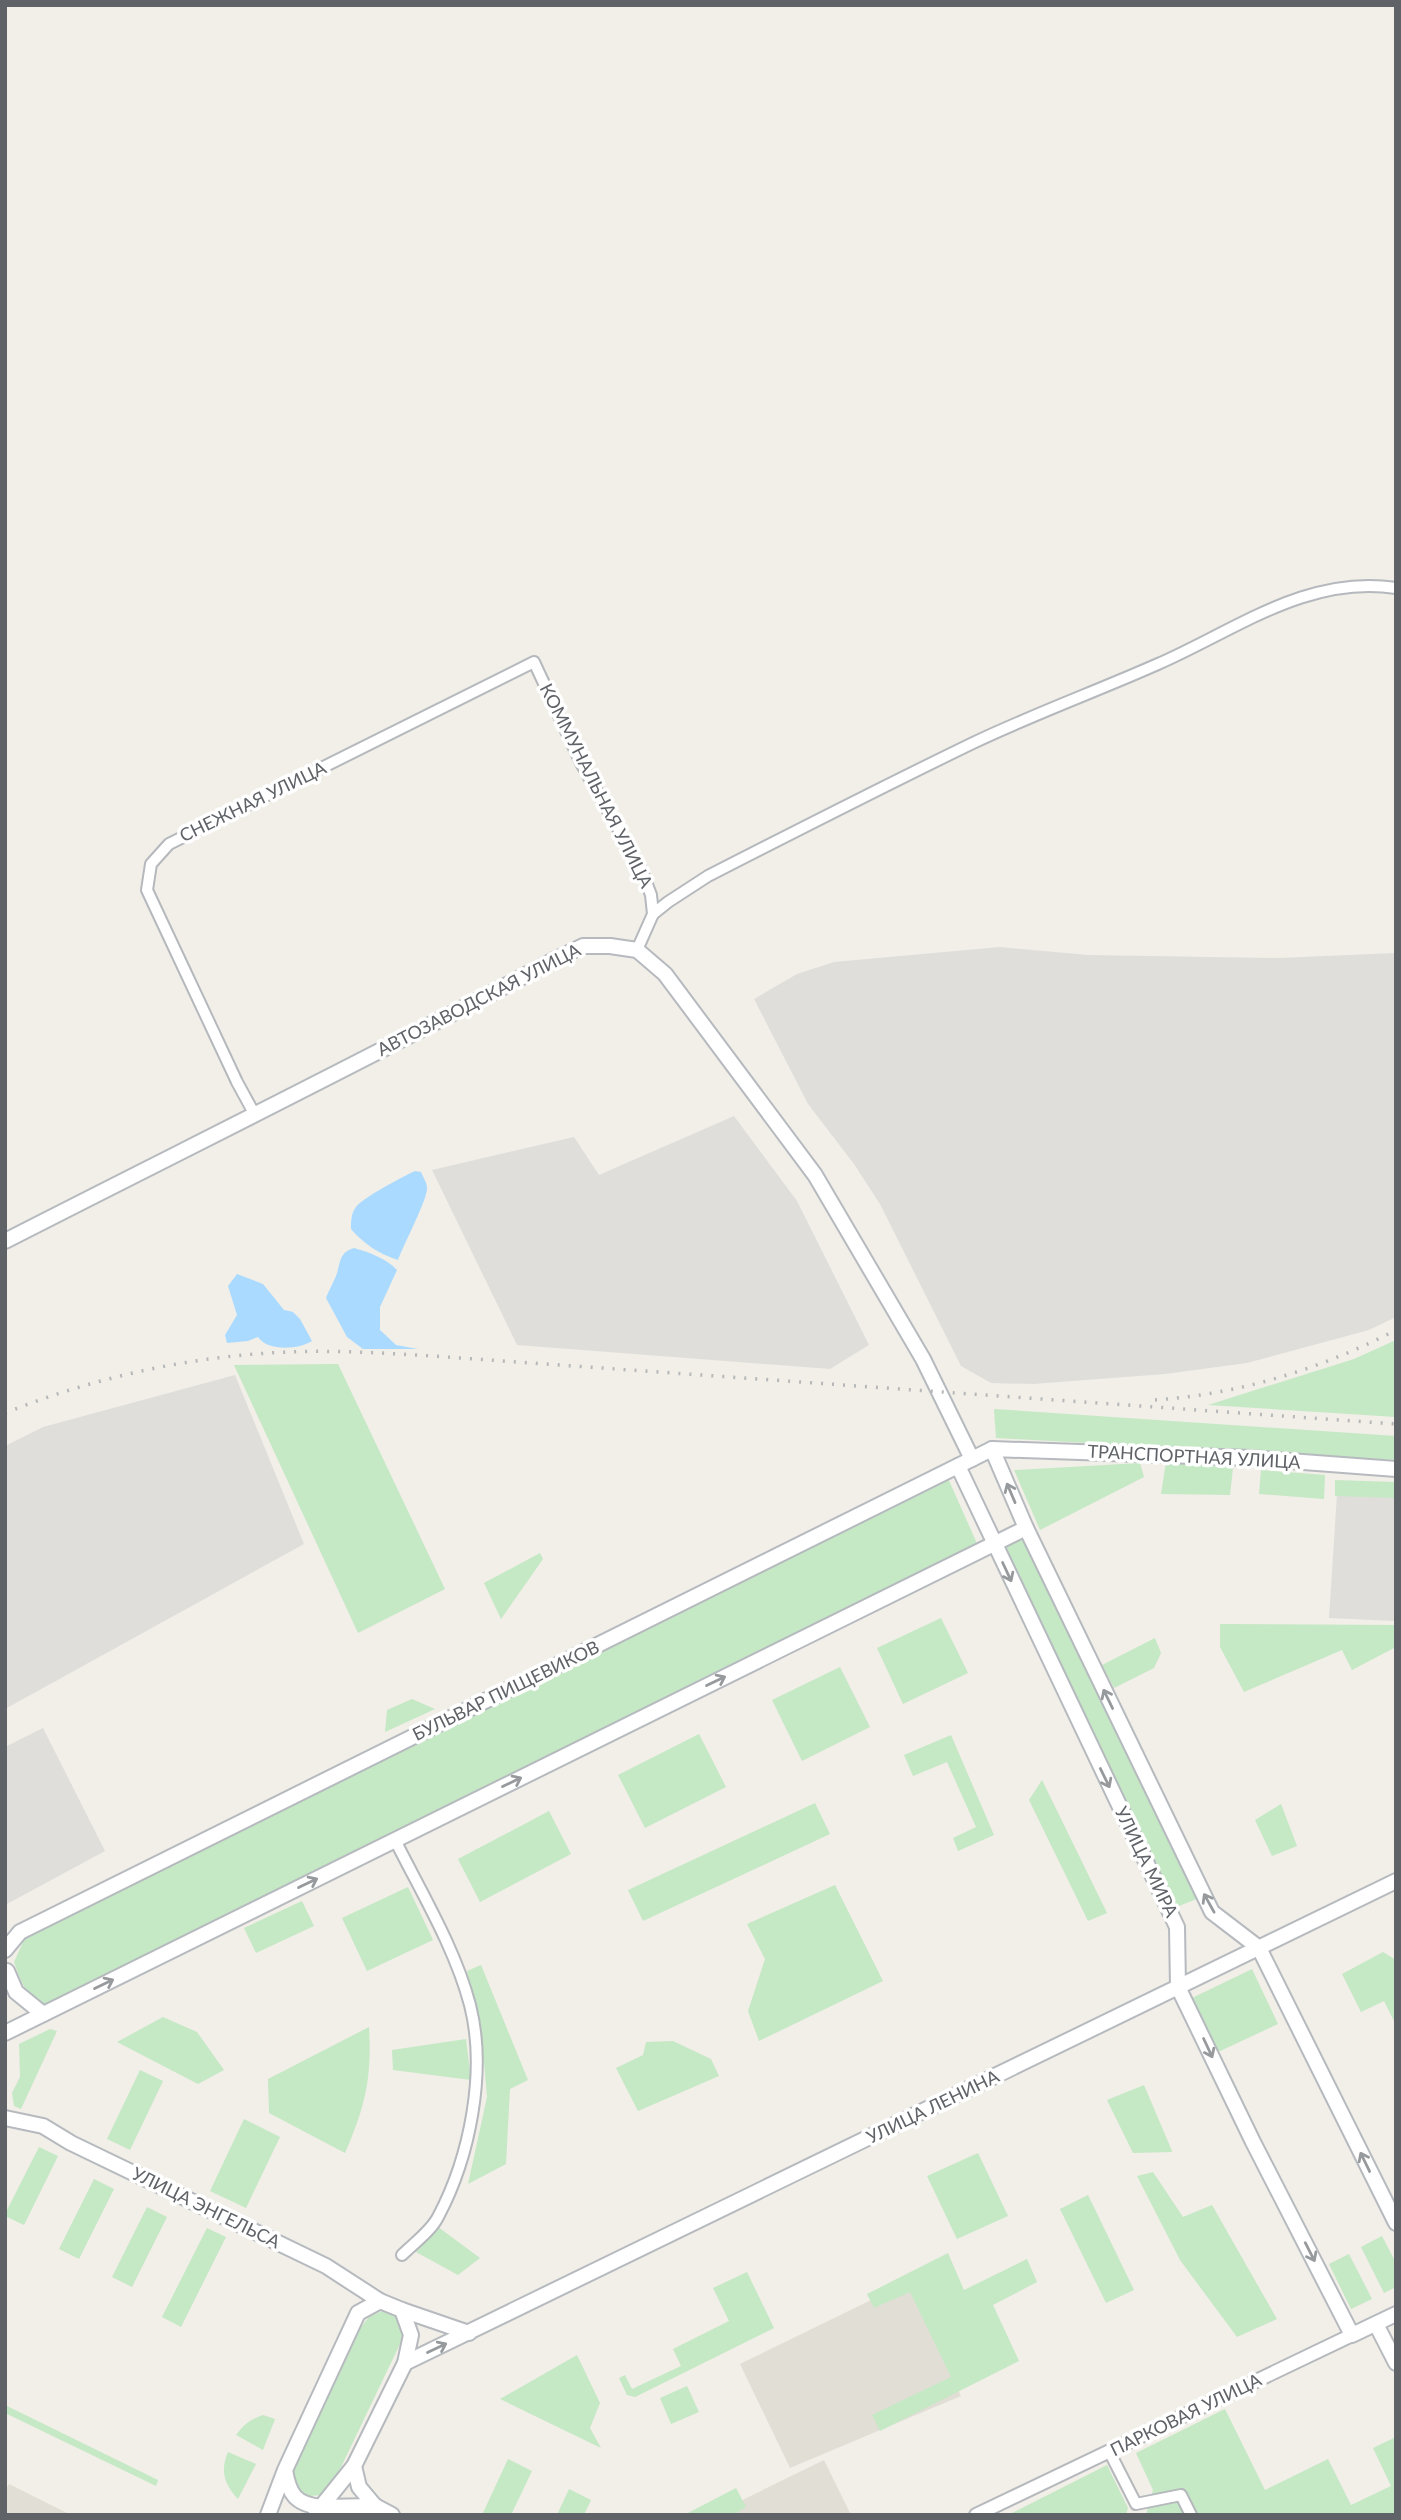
<svg xmlns="http://www.w3.org/2000/svg" width="1401" height="2520" viewBox="0 0 1401 2520" font-family="Lato,sans-serif">
<style>
.industrial{fill:#e0deda}
.education{fill:#e1ded6}
.green{fill:#c5e8c5}
.water{fill:#aadaff}
.lines{fill:none;stroke-linecap:round;stroke-linejoin:round}
.minor-casing{stroke:#b5b8bc;stroke-width:14}
.tertiary-casing{stroke:#b5b8bc;stroke-width:16}
.secondary-casing{stroke:#b6babf;stroke-width:18}
.minor{stroke:#fff;stroke-width:10}
.tertiary{stroke:#fff;stroke-width:12}
.secondary{stroke:#fff;stroke-width:14}
.rail{stroke:#b6b7b8;stroke-width:3.5;stroke-dasharray:2 9;stroke-linecap:butt}
.oneway{stroke:#979a9d}
.labels{text-anchor:middle;stroke-width:7;stroke-linejoin:round;paint-order:stroke}
.street-label{font-size:18px;fill:#5f6368;stroke:#fff}
</style>
<rect width="100%" height="100%" fill="#f1efe8"/>
<!-- industrial -->
<g class="industrial">
<path d="M1000,947L1088,955L1279,958L1396,953V1317L1369,1330L1247,1363L1165,1374L1033,1384L991,1383L961,1366L880,1204L854,1164L808,1104L754,999L797,974L834,962Z"/>
<path d="M734,1116L797,1201L869,1345L830,1369L517,1345L432,1170L574,1137L599,1175Z"/>
<path d="M235,1375L304,1544L5,1709V1446L43,1427Z"/>
<path d="M1337,1494L1396,1497V1621L1329,1618Z"/>
<path d="M43,1728L105,1851L5,1905V1747Z"/>
</g>
<!-- education -->
<g class="education">
<path d="M906,2283L961,2396L790,2468L740,2364Z"/>
<path d="M824,2460L851,2515H731L726,2508Z"/>
<path d="M9,2484L71,2515H5V2491Z"/>
</g>
<!-- green -->
<g class="green">
<path d="M1396,1340V1417L1208,1405L1354,1359Z"/>
<path d="M338,1364L445,1589L358,1633L234,1365Z"/>
<path d="M994,1409L1396,1436V1460L996,1438Z"/>
<path d="M1166,1462L1233,1468L1230,1495L1161,1494Z"/>
<path d="M1140,1463L1144,1477L1040,1530L1014,1470Z"/>
<path d="M1261,1470L1325,1475L1324,1499L1259,1494Z"/>
<path d="M947,1476L979,1548L49,2005C27,2001 21,1982 14,1962L25,1938Z"/>
<path d="M1335,1480L1396,1482V1498L1335,1496Z"/>
<path d="M1025,1536L1199,1898L1174,1908L1003,1547Z"/>
<path d="M540,1553L543,1559L501,1619L484,1583Z"/>
<path d="M941,1618L968,1673L903,1704L877,1648Z"/>
<path d="M1220,1624L1396,1625V1647L1352,1670L1342,1650L1244,1692L1220,1647Z"/>
<path d="M1155,1638L1161,1653L1154,1668L1114,1688L1102,1665Z"/>
<path d="M840,1667L870,1727L802,1761L772,1700Z"/>
<path d="M412,1699L435,1709L385,1732L387,1710Z"/>
<path d="M699,1734L726,1787L645,1828L618,1775Z"/>
<path d="M951,1735L994,1835L958,1851L953,1838L976,1827L947,1762L913,1776L904,1755Z"/>
<path d="M1042,1780L1107,1913L1088,1921L1029,1800Z"/>
<path d="M815,1803L830,1834L643,1921L628,1890Z"/>
<path d="M1281,1804L1297,1846L1272,1856L1255,1820Z"/>
<path d="M549,1811L571,1854L480,1902L458,1859Z"/>
<path d="M835,1885L883,1981L759,2041L748,2011L765,1959L747,1924Z"/>
<path d="M408,1887L433,1940L367,1971L342,1918Z"/>
<path d="M302,1901L314,1926L256,1953L244,1928Z"/>
<path d="M1383,1952L1396,1960V2025L1384,2001L1361,2012L1342,1974Z"/>
<path d="M481,1965L528,2080L510,2089L506,2164L468,2184L487,2097L484,2062L467,1971Z"/>
<path d="M1252,1969L1278,2024L1216,2053L1190,1999Z"/>
<path d="M163,2017L197,2032L224,2070L198,2084L117,2042Z"/>
<path d="M369,2027C372,2079 365,2106 345,2153L269,2113L268,2079Z"/>
<path d="M50,2029L57,2031L21,2109L14,2106L12,2093L20,2077L19,2044Z"/>
<path d="M466,2039L471,2080L393,2070L392,2050Z"/>
<path d="M673,2041L711,2059L719,2076L638,2111L616,2068L643,2055L646,2042Z"/>
<path d="M140,2070L163,2081L130,2150L107,2139Z"/>
<path d="M1144,2085L1172,2151V2152L1133,2153L1107,2100Z"/>
<path d="M244,2119L280,2137L246,2208L210,2191Z"/>
<path d="M39,2147L58,2156L24,2225L5,2216V2214Z"/>
<path d="M978,2153L1008,2216L957,2239L927,2176Z"/>
<path d="M1153,2172L1183,2217L1212,2205L1277,2319L1237,2337L1180,2260L1137,2176Z"/>
<path d="M94,2179L114,2189L79,2259L59,2249Z"/>
<path d="M1088,2195L1134,2290L1106,2303L1060,2209Z"/>
<path d="M147,2207L167,2217L132,2287L112,2277Z"/>
<path d="M438,2227L480,2258L458,2275L416,2252Z"/>
<path d="M207,2228L226,2237L181,2327L162,2317Z"/>
<path d="M1382,2236L1396,2263V2287L1384,2293L1361,2247Z"/>
<path d="M948,2253L964,2290L1027,2259L1037,2282L993,2305L1019,2361L880,2431L872,2415L951,2377L910,2292L874,2308L867,2294Z"/>
<path d="M1349,2254L1372,2299L1351,2309L1329,2264Z"/>
<path d="M747,2272L774,2328L635,2397L627,2395L619,2378L625,2375L632,2389L681,2366L673,2349L729,2321L713,2288Z"/>
<path d="M384,2310L396,2314L403,2331L400,2344L331,2488L324,2495L309,2496L294,2486V2470L361,2327L369,2317Z"/>
<path d="M577,2355L600,2403L590,2428L601,2448L500,2399Z"/>
<path d="M687,2386L699,2412L671,2424L660,2398Z"/>
<path d="M5,2405L158,2480L156,2486L5,2413Z"/>
<path d="M1225,2409L1265,2490L1328,2459L1351,2505L1391,2486L1373,2448L1396,2437V2515H1146L1153,2490L1136,2453Z"/>
<path d="M263,2415L275,2419L263,2450L236,2435C244,2424 251,2419 263,2415Z"/>
<path d="M228,2452L256,2464L238,2499C224,2484 220,2471 228,2452Z"/>
<path d="M508,2459L532,2471L511,2515H482Z"/>
<path d="M1107,2465L1128,2508L1126,2515H1008Z"/>
<path d="M736,2488L746,2507L733,2515H684Z"/>
<path d="M569,2489L591,2500L584,2515H557Z"/>
</g>
<!-- water -->
<g class="water">
<path d="M415,1171L421,1172C423,1177 427,1183 427,1188C428,1198 403,1246 398,1260C379,1254 364,1244 351,1229C351,1222 351,1213 356,1207C364,1197 402,1177 415,1171Z"/>
<path d="M354,1248C369,1252 387,1259 397,1270L380,1307V1330L396,1345L418,1349H363L347,1337L326,1298C329,1290 333,1283 336,1276C341,1263 338,1253 354,1248Z"/>
<path d="M237,1274L263,1284L284,1310L293,1312L300,1319L312,1341C298,1350 267,1351 258,1337L248,1341L227,1343L225,1335L237,1315L228,1286Z"/>
</g>
<g class="lines">
<!-- minor casing -->
<g class="minor-casing">
<g id="minor">
<path d="M653,914L668,902L708,876C796,831 884,786 973,743C1034,714 1097,691 1158,664C1234,631 1308,574 1396,588"/>
<path d="M255,1115L237,1082L147,890L151,864L169,844L534,662L581,763L642,871L651,895L653,914L637,950"/>
<path d="M395,1840C421,1892 455,1948 470,2005C487,2071 470,2157 438,2217C431,2231 413,2244 402,2255"/>
<path d="M1109,2451L1136,2504L1181,2495L1191,2515"/>
</g>
</g>
<!-- tertiary casing -->
<g class="tertiary-casing">
<path id="tertiary" d="M976,2515L1352,2335"/>
</g>
<!-- secondary casing -->
<g class="secondary-casing">
<g id="secondary">
<path d="M5,1241C189,1147 374,1056 556,959L583,946H610L637,950L665,974L815,1175L923,1359L972,1459"/>
<path d="M992,1449L1026,1528L1212,1912L1259,1948L1396,2223"/>
<path d="M958,1466L1177,1927L1178,1987L1253,2142L1352,2335L1396,2314"/>
<path d="M5,1950L20,1932L992,1449L1250,1458L1396,1469"/>
<path d="M7,1971L16,1992L43,2014"/>
<path d="M5,2033L1026,1528"/>
<path d="M5,2118L43,2126L71,2143L326,2266L380,2301"/>
<path d="M402,2310L469,2333"/>
<path d="M1376,2324L1396,2363"/>
<path d="M405,2363L1396,1881"/>
<path d="M354,2466L359,2487L375,2506"/>
<path d="M316,2511L321,2507L375,2506L392,2515"/>
<path d="M268,2515L285,2470L358,2313L380,2301L402,2310L411,2335L405,2363L354,2466L321,2507C295,2504 289,2494 285,2470"/>
</g>
</g>
<!-- minor -->
<use href="#minor" class="minor"/>
<!-- tertiary -->
<use href="#tertiary" class="tertiary"/>
<!-- secondary -->
<use href="#secondary" class="secondary"/>
<!-- rail -->
<g class="rail">
<path d="M1155,1400C1240,1394 1321,1369 1396,1330"/>
<path d="M5,1413C95,1377 191,1356 288,1352C336,1350 384,1353 432,1356L1396,1424"/>
</g>
</g>
<!-- one-way arrows -->
<defs><path id="oneway-shaft" d="M-6 0H5M1.5-3L5.5 0L1.5 3" fill="none" stroke-width="1.6" stroke-linecap="round" stroke-linejoin="round" transform="scale(1.75)"/></defs>
<g class="oneway">
<use href="#oneway-shaft" transform="translate(1011 1493) rotate(-113)"/>
<use href="#oneway-shaft" transform="translate(1007 1572) rotate(65)"/>
<use href="#oneway-shaft" transform="translate(716 1681) rotate(-26)"/>
<use href="#oneway-shaft" transform="translate(1108 1699) rotate(-116)"/>
<use href="#oneway-shaft" transform="translate(1105 1778) rotate(64)"/>
<use href="#oneway-shaft" transform="translate(512 1782) rotate(-26)"/>
<use href="#oneway-shaft" transform="translate(308 1883) rotate(-26)"/>
<use href="#oneway-shaft" transform="translate(1209 1903) rotate(-119)"/>
<use href="#oneway-shaft" transform="translate(104 1984) rotate(-26)"/>
<use href="#oneway-shaft" transform="translate(1208 2048) rotate(65)"/>
<use href="#oneway-shaft" transform="translate(1365 2162) rotate(-116)"/>
<use href="#oneway-shaft" transform="translate(1310 2252) rotate(63)"/>
<use href="#oneway-shaft" transform="translate(437 2348) rotate(-25)"/>
</g>
<g class="labels">
<!-- street labels -->
<g class="street-label">
<text transform="translate(596 786) rotate(63)" y="6">КОММУНАЛЬНАЯ УЛИЦА</text>
<text transform="translate(253 802) rotate(-26)" y="6">СНЕЖНАЯ УЛИЦА</text>
<text transform="translate(479 1000) rotate(-27)" y="6">АВТОЗАВОДСКАЯ УЛИЦА</text>
<text transform="translate(1194 1457) rotate(3)" y="6">ТРАНСПОРТНАЯ УЛИЦА</text>
<text transform="translate(506 1691) rotate(-26)" y="6">БУЛЬВАР ПИЩЕВИКОВ</text>
<text transform="translate(1146 1862) rotate(64)" y="6">УЛИЦА МИРА</text>
<text transform="translate(933 2107) rotate(-26)" y="6">УЛИЦА ЛЕНИНА</text>
<text transform="translate(206 2208) rotate(26)" y="6">УЛИЦА ЭНГЕЛЬСА</text>
<text transform="translate(1186 2415) rotate(-26)" y="6">ПАРКОВАЯ УЛИЦА</text>
</g>
</g>
<!-- border -->
<rect width="1401" height="2520" fill="none" stroke="#5f6368" stroke-width="14"/>
</svg>
